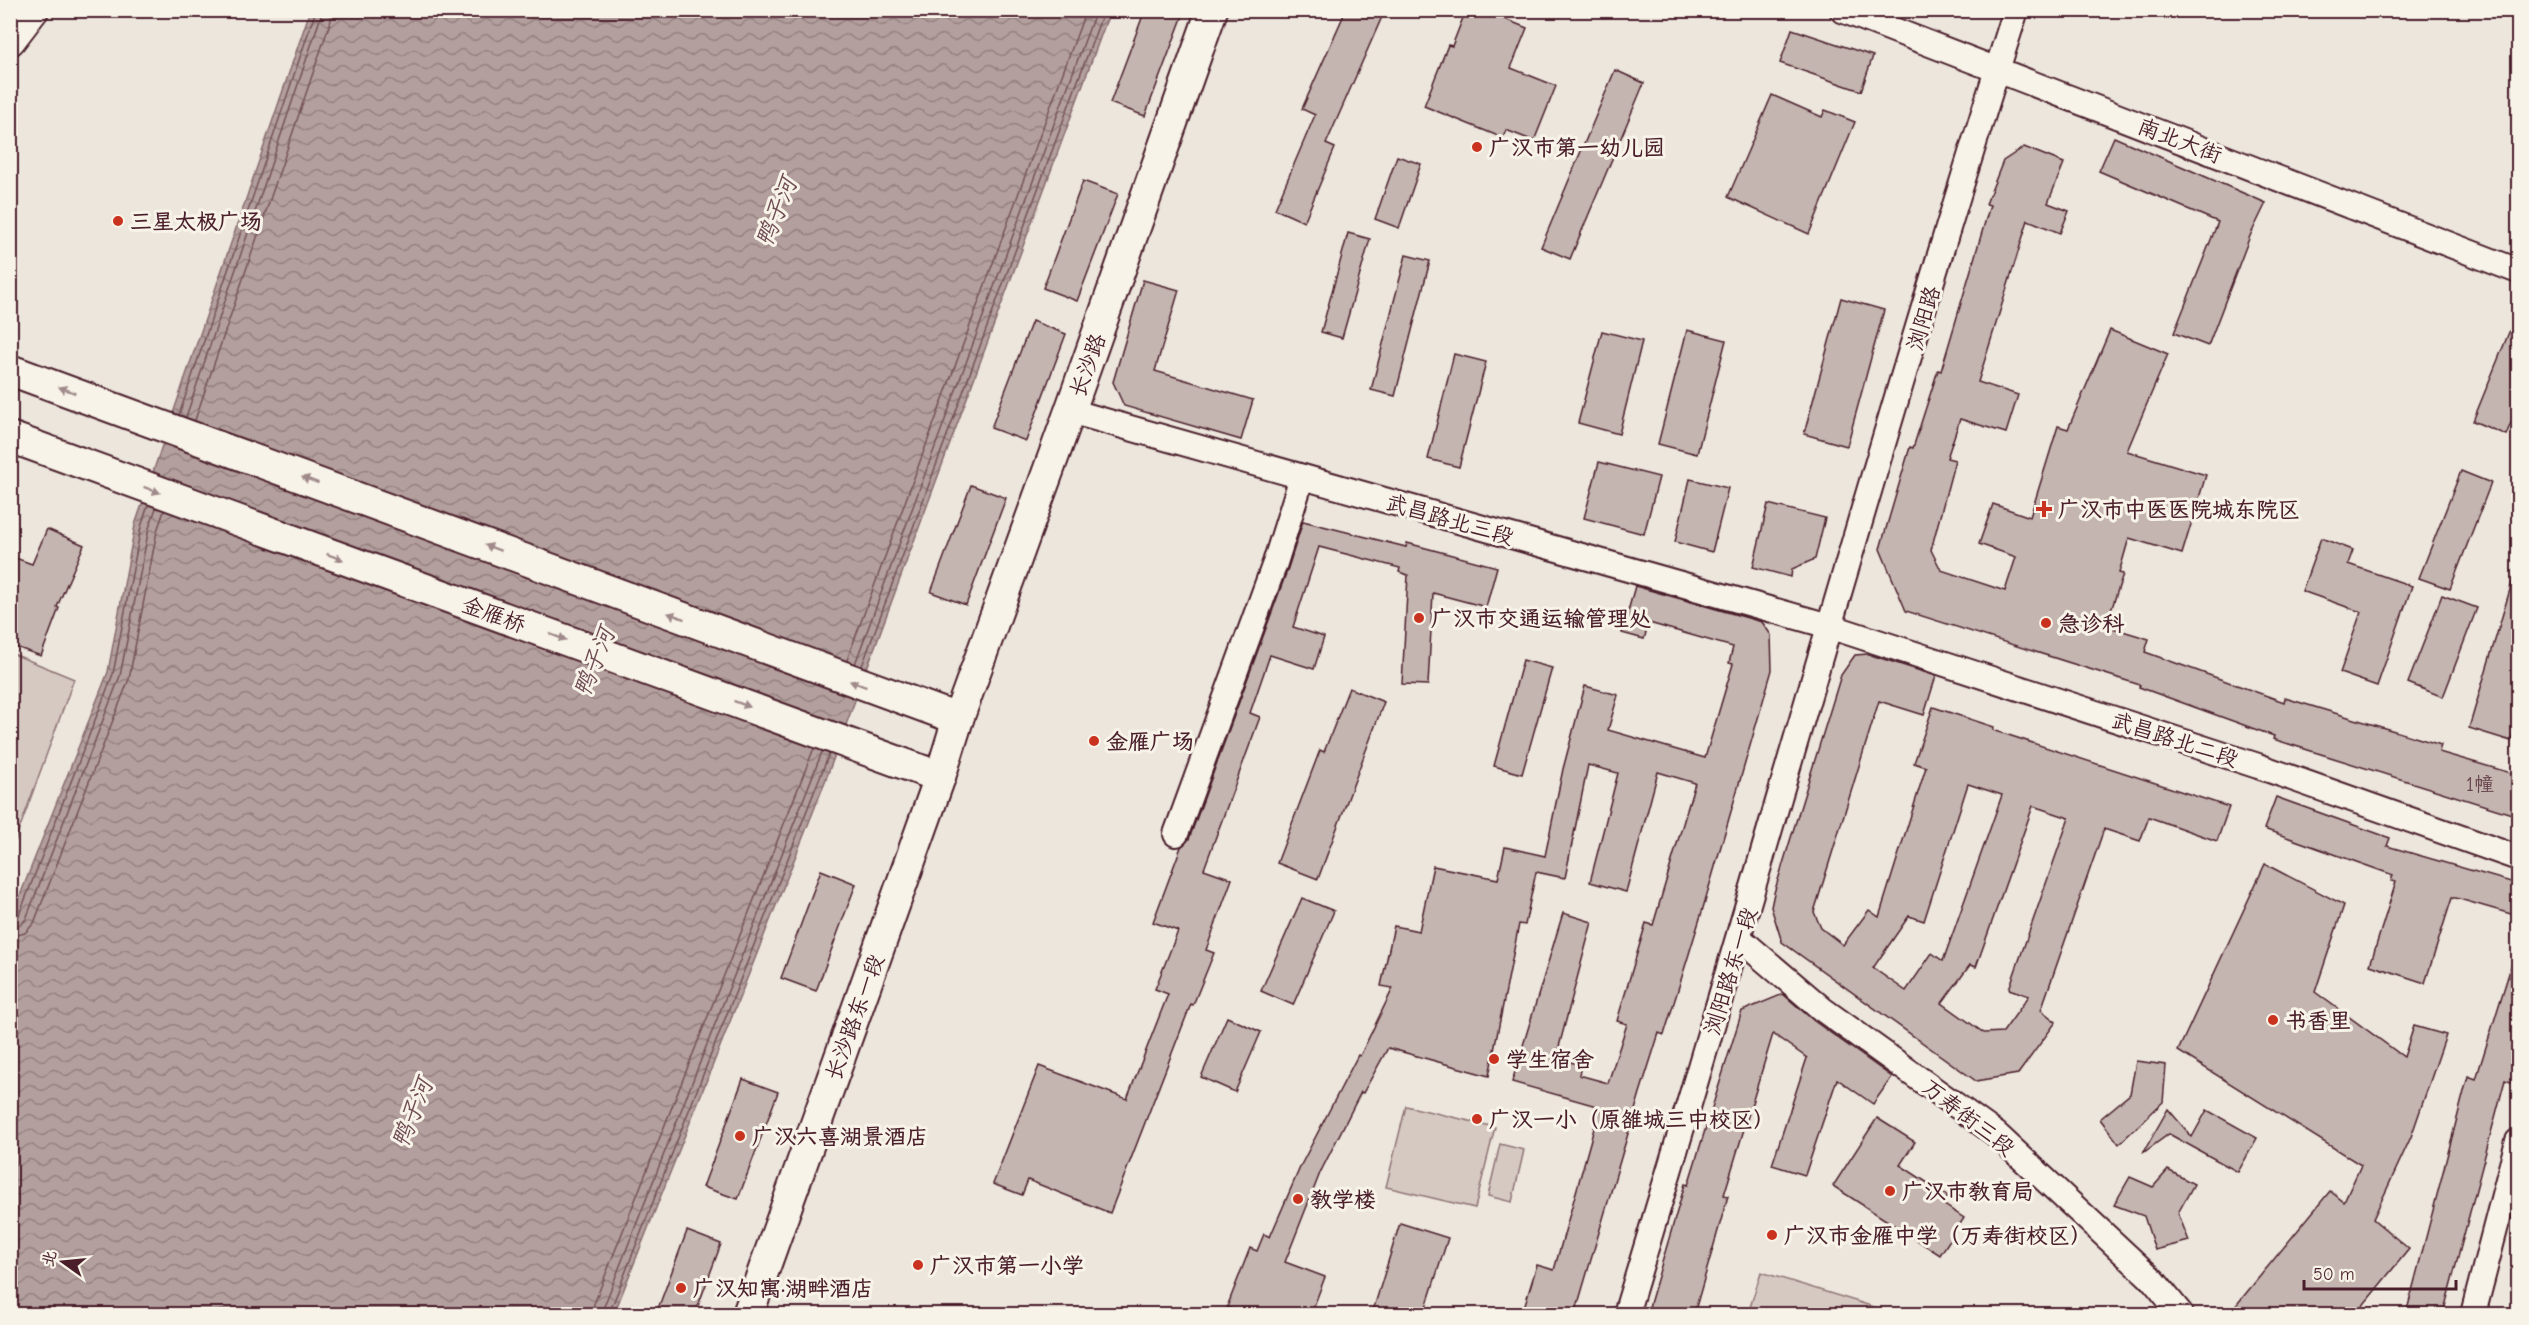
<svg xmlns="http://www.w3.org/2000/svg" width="2529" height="1325" viewBox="0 0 2529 1325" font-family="'Comic Neue','LXGW WenKai TC',sans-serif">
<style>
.park{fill:#d5c9c2;stroke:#907476;stroke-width:1.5}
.water{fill:url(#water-waves);stroke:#896c6f;stroke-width:1.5}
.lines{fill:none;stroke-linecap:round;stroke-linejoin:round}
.shore{stroke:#745259;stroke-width:1.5}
.building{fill:#c4b5b0;stroke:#4a1f2b;stroke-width:1.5;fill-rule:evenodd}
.minor-casing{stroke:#4a1f2b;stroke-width:28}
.major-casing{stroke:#4a1f2b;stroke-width:34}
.minor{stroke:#f7f3e8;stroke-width:24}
.major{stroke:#f7f3e8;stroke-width:30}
.oneway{fill:#a0898a}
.poi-dot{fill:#c8321e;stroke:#f7f3e8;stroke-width:2}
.labels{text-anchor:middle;stroke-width:6;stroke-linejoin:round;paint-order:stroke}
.number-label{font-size:20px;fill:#68444c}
.street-label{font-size:22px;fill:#4a1f2b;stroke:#f7f3e8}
.poi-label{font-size:22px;font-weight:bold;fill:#4a1f2b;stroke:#f7f3e8;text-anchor:start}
.water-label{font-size:24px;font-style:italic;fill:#6f4c53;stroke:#f7f3e8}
</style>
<defs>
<pattern id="water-waves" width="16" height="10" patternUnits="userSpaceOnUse" patternTransform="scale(1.5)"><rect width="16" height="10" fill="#b39f9d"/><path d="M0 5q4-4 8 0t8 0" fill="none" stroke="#948180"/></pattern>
</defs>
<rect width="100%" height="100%" fill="#ece6dd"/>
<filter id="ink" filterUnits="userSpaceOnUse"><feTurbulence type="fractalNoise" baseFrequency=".0167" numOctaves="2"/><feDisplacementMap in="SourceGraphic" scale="12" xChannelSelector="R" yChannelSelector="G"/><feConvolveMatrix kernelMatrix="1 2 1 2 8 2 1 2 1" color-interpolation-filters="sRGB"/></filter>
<g filter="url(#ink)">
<!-- park -->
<g class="park">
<path d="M11,653L74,679L11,852Z"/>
<path d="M1406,1106L1495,1127L1475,1208L1386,1187Z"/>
<path d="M1500,1144L1524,1150L1512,1202L1488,1196Z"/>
<path d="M1761,1272L1881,1309L1880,1314H1748Z"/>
</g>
<!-- water -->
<path class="water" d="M310,11H1110L823,787L614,1314H11L10,921L108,672L135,525Z"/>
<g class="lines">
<!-- shore -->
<g class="shore">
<path d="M179,415L316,10"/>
<path d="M186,417L323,10"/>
<path d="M195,420L331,20L332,10"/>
<path d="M847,660L1086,10"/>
<path d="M855,664L1096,10"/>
<path d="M862,666L1104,10"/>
<path d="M10,920L15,919L19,915L113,674L141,527L148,505"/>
<path d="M10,928L20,925L26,919L120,676L149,528L156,508"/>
<path d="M10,937L25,933L34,923L129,679L157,531L164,511"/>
<path d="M592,1314L594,1304L814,748"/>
<path d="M601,1314L822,752"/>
<path d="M609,1314L829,754"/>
</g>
</g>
<!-- building -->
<g class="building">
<path d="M1145,10H1185L1145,116L1110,103Z"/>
<path d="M1346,10H1385L1326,144L1335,148L1304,222L1275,209L1315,115L1302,109Z"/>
<path d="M1466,10H1482L1527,28L1511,68L1556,86L1534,141L1506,130L1503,138L1424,106L1448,45L1452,46Z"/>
<path d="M1792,29L1873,56L1861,91L1780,63Z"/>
<path d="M1615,70L1644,83L1570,259L1541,247Z"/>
<path d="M1772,95L1822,117L1825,110L1855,122L1809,234L1728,197Z"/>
<path d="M2114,137L2266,203L2250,236L2208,346L2174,333L2218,222L2099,171Z"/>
<path d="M2024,147L2064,163L2048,203L2069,211L2060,233L2028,220L1978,382L2018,395L2006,433L1960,419L1947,458L1955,460L1931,550L1941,570L2005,591L2016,557L1979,544L1993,504L2030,517L2058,426L2068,429L2110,330L2168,354L2127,451L2206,475L2182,554L2129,538L2119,573L2123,574L2106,626L2149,639L2145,652L2284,702L2285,698L2441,745L2439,752L2518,775V816L2273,739L2274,736L2139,687L2140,685L1906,611L1880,549L1910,447L1913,448L1938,370L1941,371L1990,205L1986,204L2003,161Z"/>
<path d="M1397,156L1421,164L1399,228L1375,219Z"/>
<path d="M1083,181L1118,194L1077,301L1043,288Z"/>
<path d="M1348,233L1370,239L1342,338L1321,332Z"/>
<path d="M1406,255L1430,261L1395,396L1371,390Z"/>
<path d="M1143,280L1179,290L1155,371L1253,400L1241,440L1124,406L1113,382Z"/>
<path d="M1841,298L1884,310L1847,446L1804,434Z"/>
<path d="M2518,310V406L2506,435L2473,421Z"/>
<path d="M1032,321L1066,334L1026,441L991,428Z"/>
<path d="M1687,330L1726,340L1697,454L1658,444Z"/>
<path d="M1602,331L1642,341L1619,434L1578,423Z"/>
<path d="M1454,354L1486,362L1459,467L1428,459Z"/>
<path d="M1599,462L1659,477L1644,534L1584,518Z"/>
<path d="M2461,471L2491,483L2450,589L2419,578Z"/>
<path d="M1690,479L1728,488L1712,552L1675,542Z"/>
<path d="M971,485L1006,498L966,605L931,592Z"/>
<path d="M1768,504L1825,518L1815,559L1792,569L1791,577L1753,567Z"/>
<path d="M1303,521L1406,547L1407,543L1497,567L1486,607L1433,593L1428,685L1402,684L1408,575L1399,572L1400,568L1319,547L1293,627L1324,637L1314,669L1270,655L1250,713L1260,717L1204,869L1232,879L1206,950L1214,953L1193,1005L1191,1004L1110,1213L1028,1180L1022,1195L993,1184L1039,1066L1127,1099L1168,994L1155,989L1178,931L1153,922L1181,847L1189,839L1288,568Z"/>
<path d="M47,529L84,545L57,607L59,608L41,656L10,645V556L32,564Z"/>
<path d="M2321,538L2353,550L2348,564L2412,586L2377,686L2340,673L2361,612L2302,591Z"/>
<path d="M2514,576H2518V717L2511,741L2469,728Z"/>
<path d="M1635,586L1762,622L1771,635L1772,670L1701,915L1664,1035L1659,1033L1640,1093L1575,1314H1522L1537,1265L1554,1270L1600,1107L1512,1082L1563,913L1592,922L1556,1058L1581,1065L1579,1075L1608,1083L1627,1024L1617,1021L1646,923L1653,925L1695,783L1658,772L1626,892L1590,882L1618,773L1588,765L1565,878L1536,872L1525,925L1519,924L1489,1076L1388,1048L1363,1093L1361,1092L1320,1173L1285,1262L1325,1277L1311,1314H1246L1227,1307L1250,1248L1257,1251L1264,1234L1270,1237L1301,1165L1358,1055L1360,1056L1393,988L1381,986L1394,926L1419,931L1433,866L1498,879L1505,847L1545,856L1563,769L1585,686L1618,695L1608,730L1705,758L1733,664L1729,663L1733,647L1649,623L1644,639L1622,633Z"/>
<path d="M2442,595L2477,608L2443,697L2408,683Z"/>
<path d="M1868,654L1936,676L1924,715L1879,701L1814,912L1821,928L1843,945L1869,910L1879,917L1926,767L1914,763L1933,707L1994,727L1993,730L2229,807L2217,841L2149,817L2140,841L2104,829L2041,1010L2056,1022L2018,1074L1976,1081L1782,942L1771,907L1774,893L1841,675L1855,655ZM1968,784L2002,795L1943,961L1932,953L1906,991L1873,968L1909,916L1924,921ZM2033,806L2069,818L2009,989L2029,996L2003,1032L1984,1033L1942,1003L1970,965L1976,967Z"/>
<path d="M1523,660L1552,668L1522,774L1494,766Z"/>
<path d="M1349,688L1384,702L1318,879L1277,863L1320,750L1324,752Z"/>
<path d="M2276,797L2390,838L2387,846L2518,884V916L2456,898H2452L2425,983L2370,965L2396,882L2391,881L2393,875L2264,829Z"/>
<path d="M2265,864L2344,905L2315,992L2404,1057L2414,1026L2446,1035L2411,1137L2373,1219L2409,1249L2356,1314H2229L2330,1191L2344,1202L2361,1165L2178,1051Z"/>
<path d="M821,870L856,884L816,991L781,978Z"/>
<path d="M1302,898L1334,911L1293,1005L1261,991Z"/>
<path d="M2514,957H2518V1065L2514,1083L2505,1080L2443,1314H2406L2468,1076L2476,1079Z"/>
<path d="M1783,994L1814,1021L1892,1077L1873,1104L1837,1079L1805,1175L1772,1165L1807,1058L1773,1034L1724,1195L1728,1196L1694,1314H1647L1685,1184L1688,1185L1742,1011Z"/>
<path d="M1227,1017L1261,1032L1235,1092L1201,1077Z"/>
<path d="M2136,1061L2166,1065L2163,1102L2119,1144L2100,1119L2130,1094Z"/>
<path d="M743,1079L778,1092L738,1199L703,1187Z"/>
<path d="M2168,1109L2192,1137L2207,1110L2257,1138L2238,1172L2169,1134L2143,1153Z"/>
<path d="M1877,1118L1915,1142L1900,1165L1948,1196L1943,1204L1964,1218L1940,1255L1833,1186Z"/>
<path d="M2168,1170L2194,1184L2178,1213L2189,1241L2155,1250L2144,1216L2114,1205L2130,1177L2153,1187Z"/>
<path d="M1400,1223L1448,1238L1424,1314H1372Z"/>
<path d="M687,1231L721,1244L695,1314H656Z"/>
</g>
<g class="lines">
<!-- minor casing -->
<g class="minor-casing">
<g id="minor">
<path d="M1842,10L2518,271"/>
<path d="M1070,411L1829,626L2258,766L2518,858"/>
<path d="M1176,834L1275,563L1302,477"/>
<path d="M1740,939L1822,1009L1996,1134L2154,1281L2181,1314"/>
<path d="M1626,1314C1758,881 1878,443 2016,10"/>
<path d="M2473,1314L2518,1141"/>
</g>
</g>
<!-- major casing -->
<g class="major-casing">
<g id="major">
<path d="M10,40L33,10"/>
<path d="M10,370L958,719"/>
<path d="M10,437L940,777"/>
<path d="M748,1314L940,777L958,719L1070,411L1212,10"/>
</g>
</g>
<!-- minor -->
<use href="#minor" class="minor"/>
<!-- major -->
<use href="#major" class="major"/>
</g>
<!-- one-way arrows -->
<defs><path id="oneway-solid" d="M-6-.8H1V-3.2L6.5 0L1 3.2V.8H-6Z" transform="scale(1.5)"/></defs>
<g class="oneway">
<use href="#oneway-solid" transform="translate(67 390) rotate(-160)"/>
<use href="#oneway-solid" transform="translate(310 480) rotate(-160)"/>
<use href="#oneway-solid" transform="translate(152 490) rotate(20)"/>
<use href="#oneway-solid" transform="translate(493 548) rotate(-160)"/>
<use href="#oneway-solid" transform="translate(335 557) rotate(20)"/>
<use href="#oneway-solid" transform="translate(676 616) rotate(-160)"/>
<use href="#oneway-solid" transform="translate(558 637) rotate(20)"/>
<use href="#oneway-solid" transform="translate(858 684) rotate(-160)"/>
<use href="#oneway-solid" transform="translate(742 704) rotate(20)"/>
</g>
</g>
<!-- markers -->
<g class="poi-dot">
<circle cx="1477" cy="147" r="6"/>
<circle cx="118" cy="221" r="6"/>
<path d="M2041 500h6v6h6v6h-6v6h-6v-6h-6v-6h6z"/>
<circle cx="1419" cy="618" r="6"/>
<circle cx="2046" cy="623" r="6"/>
<circle cx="1094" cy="741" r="6"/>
<circle cx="2273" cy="1020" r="6"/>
<circle cx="1494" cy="1059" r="6"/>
<circle cx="1477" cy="1119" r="6"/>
<circle cx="740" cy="1136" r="6"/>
<circle cx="1890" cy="1191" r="6"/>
<circle cx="1298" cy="1199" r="6"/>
<circle cx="1772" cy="1235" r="6"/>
<circle cx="918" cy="1265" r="6"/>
<circle cx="681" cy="1288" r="6"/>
</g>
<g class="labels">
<!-- number labels -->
<g class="number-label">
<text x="2480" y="791">1幢</text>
</g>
<!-- street labels -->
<g class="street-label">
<text transform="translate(2180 140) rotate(21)" y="8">南北大街</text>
<text transform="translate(1923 318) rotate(-73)" y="8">浏阳路</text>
<text transform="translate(1087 365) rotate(-70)" y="8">长沙路</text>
<text transform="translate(1450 519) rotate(16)" y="8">武昌路北三段</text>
<text transform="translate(494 614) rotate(20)" y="8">金雁桥</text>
<text transform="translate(2175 739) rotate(18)" y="8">武昌路北二段</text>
<text transform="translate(1730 971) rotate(-73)" y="8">浏阳路东一段</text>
<text transform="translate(854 1017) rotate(-70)" y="8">长沙路东一段</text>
<text transform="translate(1969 1117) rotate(38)" y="8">万寿街三段</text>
</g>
<!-- poi labels -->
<g class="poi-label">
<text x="1489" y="155">广汉市第一幼儿园</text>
<text x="130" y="229">三星太极广场</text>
<text x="2058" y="517">广汉市中医医院城东院区</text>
<text x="1431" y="626">广汉市交通运输管理处</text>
<text x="2058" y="631">急诊科</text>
<text x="1106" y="749">金雁广场</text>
<text x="2285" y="1028">书香里</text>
<text x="1506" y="1067">学生宿舍</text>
<text x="1489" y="1127">广汉一小（原雒城三中校区）</text>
<text x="752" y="1144">广汉六喜湖景酒店</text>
<text x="1902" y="1199">广汉市教育局</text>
<text x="1310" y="1207">教学楼</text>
<text x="1784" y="1243">广汉市金雁中学（万寿街校区）</text>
<text x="930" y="1273">广汉市第一小学</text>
<text x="693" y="1296">广汉知寓·湖畔酒店</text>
</g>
<!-- water labels -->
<g class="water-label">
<text transform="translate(776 212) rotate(-68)" y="8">鸭子河</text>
<text transform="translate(594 662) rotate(-68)" y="8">鸭子河</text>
<text transform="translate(412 1113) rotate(-68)" y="8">鸭子河</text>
</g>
</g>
<!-- margin -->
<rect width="2529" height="1325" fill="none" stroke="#f7f3e8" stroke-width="36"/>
<rect x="18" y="18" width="2493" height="1289" fill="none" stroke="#4a1f2b" stroke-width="2" filter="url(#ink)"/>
<!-- north arrow -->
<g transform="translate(63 1262) rotate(285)" stroke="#f7f3e8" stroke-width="4.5" paint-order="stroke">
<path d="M0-4.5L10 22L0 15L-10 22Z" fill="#4a1f2b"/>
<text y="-9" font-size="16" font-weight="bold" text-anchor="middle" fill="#4a1f2b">北</text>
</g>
<!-- scale -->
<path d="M2304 1280v9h152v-9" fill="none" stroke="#4a1f2b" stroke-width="3"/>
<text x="2313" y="1280" font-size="18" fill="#4a1f2b" stroke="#f7f3e8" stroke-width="4.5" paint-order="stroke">50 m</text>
</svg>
